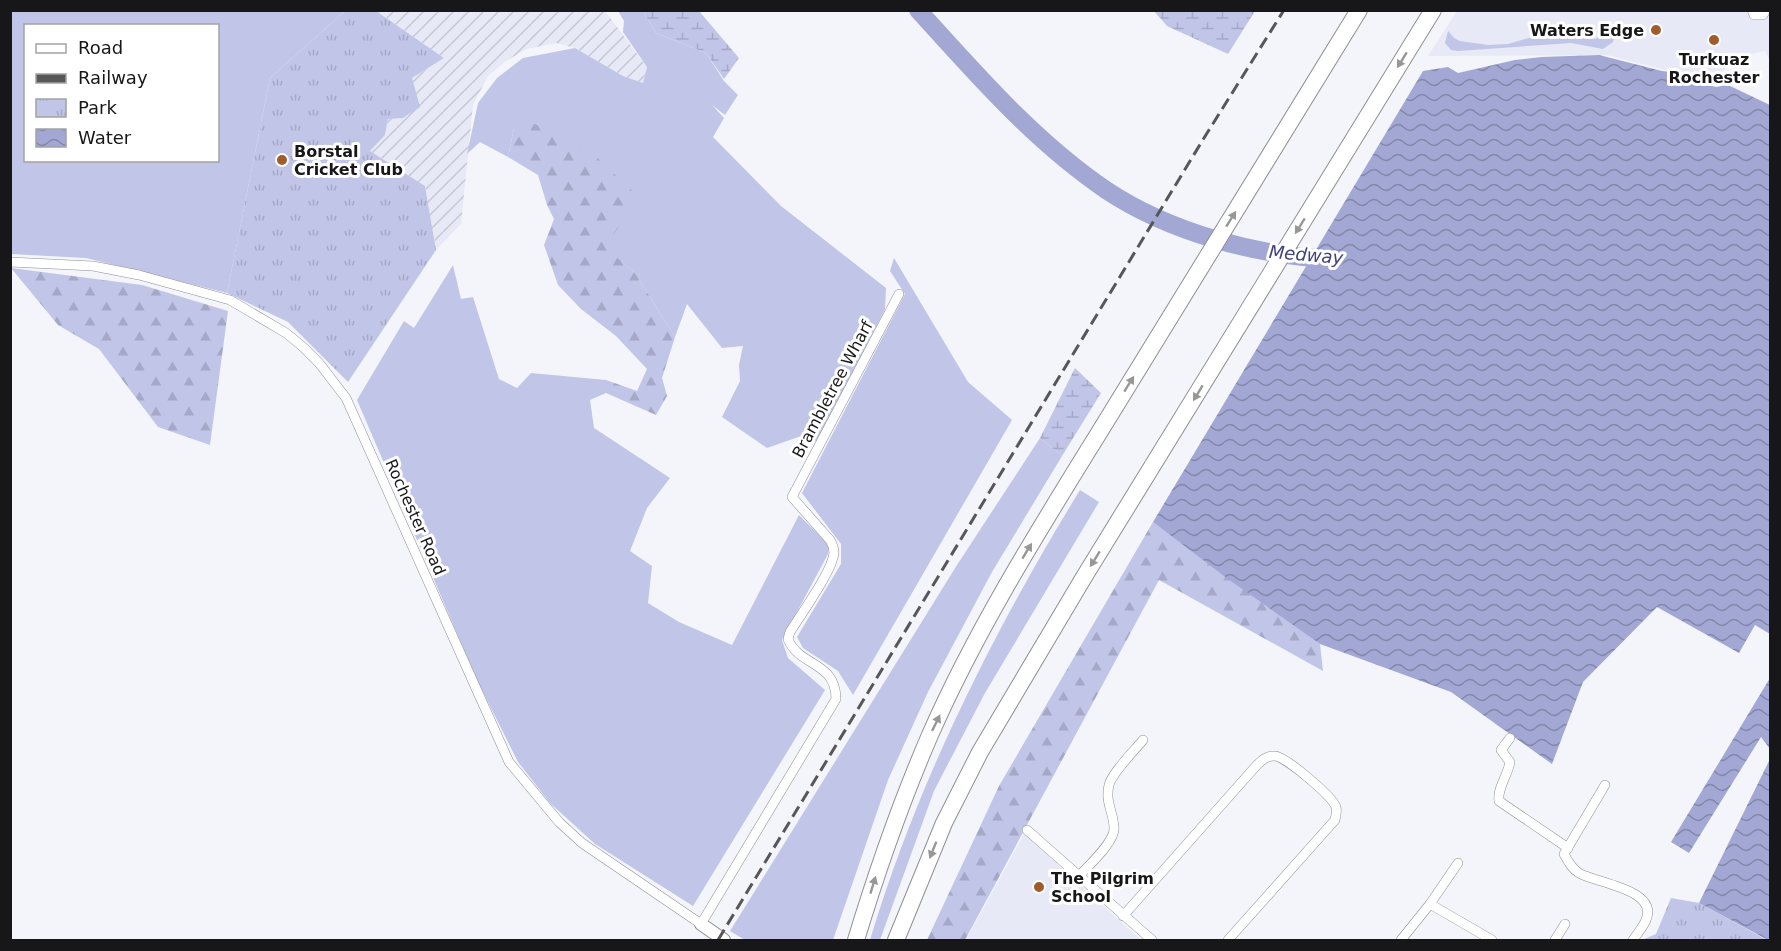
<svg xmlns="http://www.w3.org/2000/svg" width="1781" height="951" viewBox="0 0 1781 951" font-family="'DejaVu Sans',sans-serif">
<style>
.built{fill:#e7e9f6}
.industrial{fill:url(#industrial-furrows)}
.grass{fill:#c1c5e7;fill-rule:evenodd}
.forest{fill:url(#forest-firs)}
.wetland{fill:url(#wetland-marsh)}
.park{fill:url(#park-tufts)}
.water{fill:url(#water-waves)}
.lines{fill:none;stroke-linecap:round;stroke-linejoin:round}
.river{stroke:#a2a7d3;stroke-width:18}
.minor-casing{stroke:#8f8f94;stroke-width:10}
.tertiary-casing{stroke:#8f8f94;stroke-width:14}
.motorway-casing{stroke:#8f8f94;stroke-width:18}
.minor{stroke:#fff;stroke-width:9}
.tertiary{stroke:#fff;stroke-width:12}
.motorway{stroke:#fff;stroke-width:16}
.rail{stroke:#57575a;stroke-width:3;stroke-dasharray:12 6;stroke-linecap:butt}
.oneway{fill:#979798}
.poi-dot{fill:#a05d2b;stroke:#fff;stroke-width:2}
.labels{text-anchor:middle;stroke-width:6;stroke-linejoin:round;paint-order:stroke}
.poi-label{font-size:16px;font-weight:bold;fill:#171719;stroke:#fff;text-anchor:start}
.street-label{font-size:16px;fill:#171719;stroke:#fff}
.water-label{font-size:18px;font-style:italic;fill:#41437b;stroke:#fff}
</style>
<defs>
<pattern id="industrial-furrows" width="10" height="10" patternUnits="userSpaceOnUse" patternTransform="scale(1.5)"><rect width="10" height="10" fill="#e7e9f6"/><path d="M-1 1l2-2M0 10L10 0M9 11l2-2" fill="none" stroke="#c5c7d2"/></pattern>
<pattern id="forest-firs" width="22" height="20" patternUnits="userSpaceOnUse" patternTransform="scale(1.5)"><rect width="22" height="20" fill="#c1c5e7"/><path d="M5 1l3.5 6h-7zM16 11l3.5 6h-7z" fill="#a5a8c6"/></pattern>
<pattern id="wetland-marsh" width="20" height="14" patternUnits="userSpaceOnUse" patternTransform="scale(1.5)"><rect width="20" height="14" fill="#c1c5e7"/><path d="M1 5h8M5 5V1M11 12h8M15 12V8" fill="none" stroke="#a5a8c6"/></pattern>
<pattern id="park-tufts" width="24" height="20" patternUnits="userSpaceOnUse" patternTransform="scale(1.5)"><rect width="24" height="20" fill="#c1c5e7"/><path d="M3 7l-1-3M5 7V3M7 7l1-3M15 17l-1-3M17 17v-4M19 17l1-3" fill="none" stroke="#a5a8c6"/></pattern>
<pattern id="water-waves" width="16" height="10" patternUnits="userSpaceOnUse" patternTransform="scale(1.5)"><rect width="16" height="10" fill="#a2a7d3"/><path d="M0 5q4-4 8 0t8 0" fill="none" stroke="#8387aa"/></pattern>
</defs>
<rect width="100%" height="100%" fill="#f4f5fb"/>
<!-- built -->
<g class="built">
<path d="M1457,11H1770V61L1765,51L1756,53L1745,57L1720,73L1696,75L1669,71L1607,55L1428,56Z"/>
<path d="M1024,834L1141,940H966Z"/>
</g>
<!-- industrial -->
<path class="industrial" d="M376,11H605L647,67L643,83L623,76L575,48L556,43L527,49L506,61L488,76L473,105L461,224L436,250L425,186L370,151L385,135L388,119L403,118L412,78L444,58Z"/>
<!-- grass -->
<g class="grass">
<path d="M10,11H345L270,78L227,293L86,258L11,254ZM26,26H218V160H26Z"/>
<path d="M618,11H643L656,33L706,53L724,81L738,95L725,115L712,105L724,118L713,137L781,206L886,288L885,309L818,442L804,435L767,448L722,417L740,381L739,365L743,346L722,348L687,304L675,337L635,273L604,247L514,128L508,157L480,142L467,154L478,103L497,78L523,58L575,48L623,76L643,83L647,67L623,32L624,21Z"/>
<path d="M1448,31L1454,38L1460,41L1488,45L1508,44L1529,38L1561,37L1595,39L1607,32L1615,36L1613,42L1603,49L1571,43L1458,51L1451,50L1445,43Z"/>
<path d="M894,258L968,382L1012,420L853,695L838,671L803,648L797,637L841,564V544L802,493L905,294L890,271Z"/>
<path d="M453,265L461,299L473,297L499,379L517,388L531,373L606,380V393L590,400L594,428L670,478L647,508L630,551L652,566L648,603L679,622L732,645L799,515L829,545L828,554L782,640L788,658L825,690L693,906L595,844L550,803L518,762L477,680L357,400L404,321L414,328Z"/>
<path d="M1040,438L1062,456L992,572L928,692L888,780L833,940H745L730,931L957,565Z"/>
<path d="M1080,490L1099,502L985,693L949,762L934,791L880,940H870C918,781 993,632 1080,490Z"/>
</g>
<!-- forest -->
<g class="forest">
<path d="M535,124L588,149L639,197L605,247L635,273L675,337L662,378L667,396L656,415L606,393V380L637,391L647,369L616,336L581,309L558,285L544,245L554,219L547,205L538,175L508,157L514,128Z"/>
<path d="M11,268L142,285L228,311L210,445L158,427L99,349L58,325Z"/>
<path d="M1153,522L1320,644L1323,671L1159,580L965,940H927L999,786Z"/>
</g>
<!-- wetland -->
<g class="wetland">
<path d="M643,11H699L739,58L724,79L706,53L656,33Z"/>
<path d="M1154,11H1255L1228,54L1167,26Z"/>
<path d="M1075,368L1101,393L1062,456L1040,438Z"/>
</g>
<!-- park -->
<g class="park">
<path d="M345,11H376L444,58L412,78L420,107L403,118L388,119L385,135L370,151L425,186L436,250L348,382L288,322L227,293L270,78Z"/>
<path d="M1671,898L1699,903L1767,940H1642L1656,934Z"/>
</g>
<!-- water -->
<g class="water">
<path d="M1599,55L1662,71L1696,75L1705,84L1716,87L1728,85L1770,105V634L1755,625L1739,653L1657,607L1583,682L1552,764L1451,692L1320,644L1228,579L1153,522L1423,71L1448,67L1458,73L1515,60L1542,57Z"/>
<path d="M1770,678V749L1761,737L1689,853L1671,842Z"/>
<path d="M1770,759V940H1768L1699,903Z"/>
</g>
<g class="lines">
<!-- river -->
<path class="river" d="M918,10C976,74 1034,141 1106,190C1169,232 1259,257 1335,259"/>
<!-- minor casing -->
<g class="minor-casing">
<g id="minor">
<path d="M1752,10L1754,15H1763L1766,10"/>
<path d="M10,262L93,266L139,275L230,300L286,333L303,347L319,363L346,398L509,762L559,822L582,843L701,924L836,699C836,661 799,667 788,639L790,632C801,614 832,572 834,553C834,548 833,545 830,540L792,497L899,294"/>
<path d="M1510,738L1501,750L1510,762C1508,775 1497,788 1499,801L1568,848"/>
<path d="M1605,785L1564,854C1568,861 1571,868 1579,873C1595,883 1659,889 1646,920C1643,927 1637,934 1633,940"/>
<path d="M1027,830L1152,940"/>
<path d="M1079,876C1089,865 1116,841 1114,827C1113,811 1105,802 1109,785C1112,773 1134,751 1143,740"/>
<path d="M1430,904L1492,940"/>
<path d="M1123,916L1256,766C1261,761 1267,755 1275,756C1286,757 1332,796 1336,807C1337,811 1336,816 1335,820L1228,940"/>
<path d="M1401,940L1430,904L1458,863"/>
<path d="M1555,940L1565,924"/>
</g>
</g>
<!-- tertiary casing -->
<g class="tertiary-casing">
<path id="tertiary" d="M701,924L724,940"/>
</g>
<!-- motorway casing -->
<g class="motorway-casing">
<g id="motorway">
<path d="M856,940C877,871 901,802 930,735C979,623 1046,519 1110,415C1193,280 1276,145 1359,10"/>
<path d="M896,940L944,823L980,752L1084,577L1433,10"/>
</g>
</g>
<!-- minor -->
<use href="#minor" class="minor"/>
<!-- tertiary -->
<use href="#tertiary" class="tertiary"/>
<!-- motorway -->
<use href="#motorway" class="motorway"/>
<!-- rail -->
<path class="rail" d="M718,940L1204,138L1284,10"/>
</g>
<!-- one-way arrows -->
<defs><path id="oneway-solid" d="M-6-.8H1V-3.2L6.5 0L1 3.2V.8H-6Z" transform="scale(1.5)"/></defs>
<g class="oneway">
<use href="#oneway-solid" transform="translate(1402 60) rotate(122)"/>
<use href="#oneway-solid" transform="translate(1231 219) rotate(-58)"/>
<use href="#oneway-solid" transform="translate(1300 226) rotate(122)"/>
<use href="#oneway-solid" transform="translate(1129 384) rotate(-58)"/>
<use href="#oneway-solid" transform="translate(1198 393) rotate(121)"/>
<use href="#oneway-solid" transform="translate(1027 551) rotate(-59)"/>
<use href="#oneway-solid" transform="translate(1095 559) rotate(122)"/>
<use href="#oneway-solid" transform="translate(936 723) rotate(-64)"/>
<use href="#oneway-solid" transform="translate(933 850) rotate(112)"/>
<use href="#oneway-solid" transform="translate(873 885) rotate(-73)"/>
</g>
<!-- markers -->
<g class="poi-dot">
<circle cx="1656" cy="30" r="6"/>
<circle cx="1714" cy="40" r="6"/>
<circle cx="282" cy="160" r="6"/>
<circle cx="1039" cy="887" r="6"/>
</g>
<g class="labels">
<!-- poi labels -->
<g class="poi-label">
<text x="1644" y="36" text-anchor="end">Waters Edge</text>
<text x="1714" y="65" text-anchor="middle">Turkuaz<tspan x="1714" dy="18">Rochester</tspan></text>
<text x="294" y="157">Borstal<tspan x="294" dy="18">Cricket Club</tspan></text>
<text x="1051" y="884">The Pilgrim<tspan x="1051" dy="18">School</tspan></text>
</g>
<!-- street labels -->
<g class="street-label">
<text transform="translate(832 389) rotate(-62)" y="6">Brambletree Wharf</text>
<text transform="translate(416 517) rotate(66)" y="6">Rochester Road</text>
</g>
<!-- water labels -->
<g class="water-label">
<text transform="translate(1306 255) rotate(5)" y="6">Medway</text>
</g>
</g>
<!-- border -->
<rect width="1781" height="951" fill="none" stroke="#171719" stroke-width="24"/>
<!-- legend -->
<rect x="24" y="24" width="195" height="138" fill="#ffffff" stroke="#a2a2a3" stroke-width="1.5"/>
<rect x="36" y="44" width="30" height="9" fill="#ffffff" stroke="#a2a2a3" stroke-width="1.5"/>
<text x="78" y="54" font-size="18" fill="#171719">Road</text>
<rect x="36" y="74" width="30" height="9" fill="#57575a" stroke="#a2a2a3" stroke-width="1.5"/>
<text x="78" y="84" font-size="18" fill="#171719">Railway</text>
<rect x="36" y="99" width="30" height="18" fill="url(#park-tufts)" stroke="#a2a2a3" stroke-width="1.5"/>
<text x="78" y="114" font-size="18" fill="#171719">Park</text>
<rect x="36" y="129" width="30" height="18" fill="url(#water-waves)" stroke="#a2a2a3" stroke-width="1.5"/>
<text x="78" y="144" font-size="18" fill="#171719">Water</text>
</svg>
